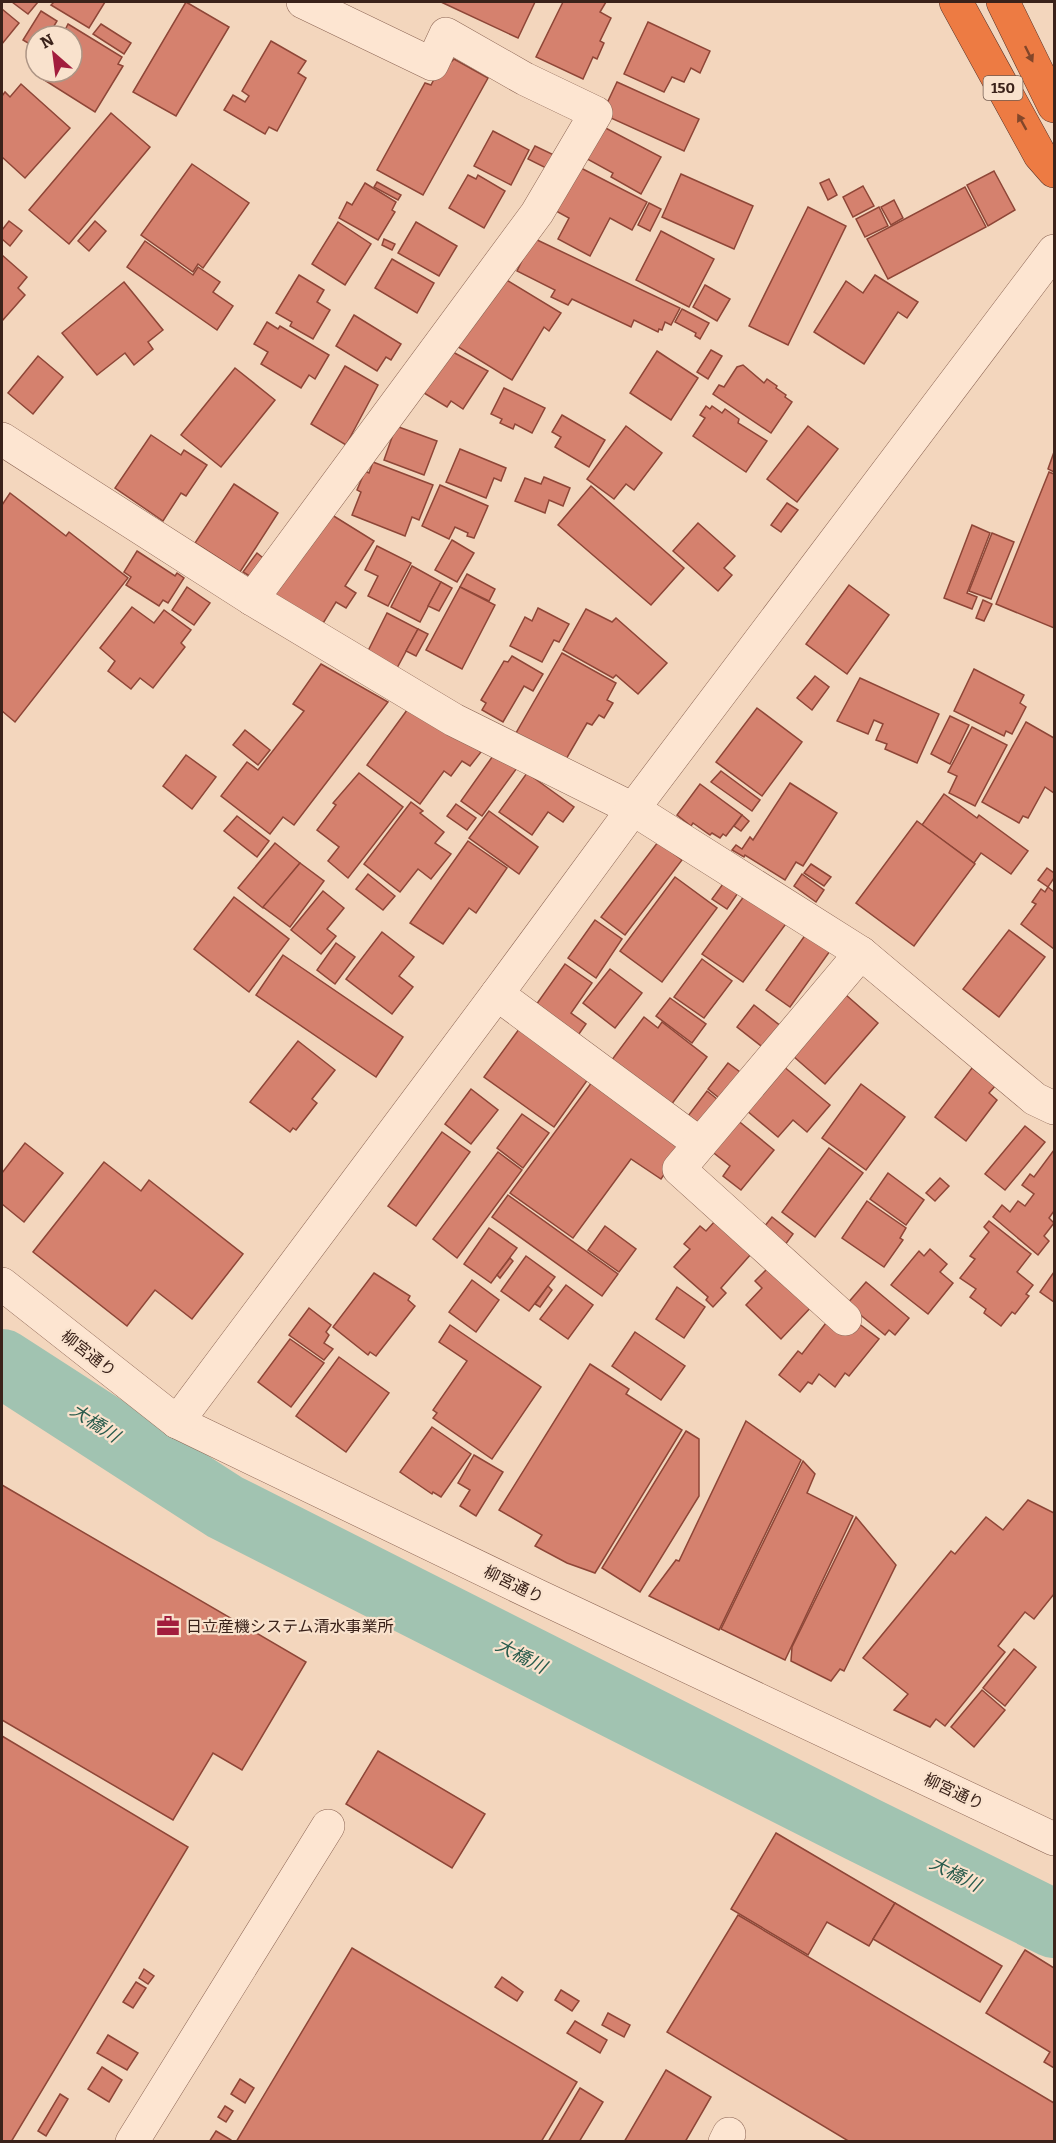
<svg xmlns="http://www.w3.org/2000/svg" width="1056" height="2143" viewBox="0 0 1056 2143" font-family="Bitter,'Noto Sans JP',serif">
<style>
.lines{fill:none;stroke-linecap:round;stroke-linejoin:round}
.river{stroke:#a1c3b1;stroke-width:68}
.building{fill:#d5816e;stroke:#8e4637;stroke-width:1.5}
.minor-casing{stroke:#8c6554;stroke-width:34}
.highway-casing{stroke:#593429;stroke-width:34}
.minor{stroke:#fde5d1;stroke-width:33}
.highway{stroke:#ed7b43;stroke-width:33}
.oneway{fill:#82462a}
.labels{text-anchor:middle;stroke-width:4.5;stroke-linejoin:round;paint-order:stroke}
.shield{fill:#f9e2cd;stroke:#735c50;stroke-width:1.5}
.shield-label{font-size:15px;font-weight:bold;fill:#3a221a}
.street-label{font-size:16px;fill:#3a221a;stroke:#f9e2cd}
.poi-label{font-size:16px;fill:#3a221a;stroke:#f9e2cd;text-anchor:start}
.water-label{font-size:18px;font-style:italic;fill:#285b4c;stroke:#f9e2cd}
</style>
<rect width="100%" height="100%" fill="#f3d6bd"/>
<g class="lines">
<!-- river -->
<path class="river" d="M2,1363L225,1507L862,1829L1054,1924"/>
</g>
<!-- building -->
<g class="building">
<path d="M12,2H38L28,14Z"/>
<path d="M54,2H105L89,28L51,5Z"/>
<path d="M186,2L229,27L176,116L133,92Z"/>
<path d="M441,2H535L518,38Z"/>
<path d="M563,2H606L600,12L611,18L600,41L604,43L597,59L593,57L583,79L536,57Z"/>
<path d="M2,9L19,23L2,44Z"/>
<path d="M41,11L57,21L48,36H36V48L23,40Z"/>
<path d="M648,22L710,51L700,73L691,68L684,82L672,77L664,92L624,74Z"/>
<path d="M68,24L122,57L118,64L123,66L95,112L38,76V72H72V36H54L60,27L65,30Z"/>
<path d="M101,24L131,43L124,54L93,34Z"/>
<path d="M271,41L306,61L298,73L306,78L277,131L269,127L265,134L224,110L233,95L245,102L249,96L242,91Z"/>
<path d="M445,58L452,61L454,59L488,78L423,195L377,170L425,83L431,85Z"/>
<path d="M617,82L699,119L684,151L602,114Z"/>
<path d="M21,84L70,128L25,178L2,157V96L5,92L10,97Z"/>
<path d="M111,113L150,147L69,244L29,210Z"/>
<path d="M596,123L661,157L641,194L611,177L613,173L580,155Z"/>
<path d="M493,131L529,150L511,185L474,166Z"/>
<path d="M535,146L554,155L548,169L528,159Z"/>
<path d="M192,164L249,203L203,268L198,264L193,272L141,235Z"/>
<path d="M579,167L647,202L632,230L610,218L590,256L558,239L569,218L556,211Z"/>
<path d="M994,171L1015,210L988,226L967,185Z"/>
<path d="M681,174L753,206L734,249L662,217Z"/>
<path d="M468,175L476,179L478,175L505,191L484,228L449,208Z"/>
<path d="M829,179L837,195L828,200L820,183Z"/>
<path d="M377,182L401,195L398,200L374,187Z"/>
<path d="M365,183L396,202L392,210L395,212L378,240L339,218L347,202L352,205Z"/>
<path d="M863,186L874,206L853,217L843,197Z"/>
<path d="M965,187L986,227L888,279L867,239Z"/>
<path d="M894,200L903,218L891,225L881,207Z"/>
<path d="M649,203L661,209L650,231L638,225Z"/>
<path d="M808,207L846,226L788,345L749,326Z"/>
<path d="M879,207L888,226L865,237L856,219Z"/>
<path d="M9,221L22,231L10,246L2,239V230Z"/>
<path d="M95,221L106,231L89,251L78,241Z"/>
<path d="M338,222L371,244L345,285L312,264Z"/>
<path d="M416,222L457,246L439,276L398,253Z"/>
<path d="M661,231L714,259L689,307L636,280Z"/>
<path d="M533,238L680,308L671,325L665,322L662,330L659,329L658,332L634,320L631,327L572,299L568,305L551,297L555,290L517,271Z"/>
<path d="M384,239L395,244L392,250L382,245Z"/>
<path d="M145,241L193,275L198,267L220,282L213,292L233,306L217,330L127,267Z"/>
<path d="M2,255L27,277L18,288L25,295L2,321Z"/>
<path d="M392,259L434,283L417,313L375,288Z"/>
<path d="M299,275L324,290L317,302L330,310L313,339L290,326L292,322L276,313Z"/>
<path d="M875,275L918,302L907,318L898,312L864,364L814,332L846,281L863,293Z"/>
<path d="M500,276L561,313L549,331L544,327L512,380L455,345Z"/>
<path d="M124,282L163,330L148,342L153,349L134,365L125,353L97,375L62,333Z"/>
<path d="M705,285L730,299L717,321L693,307Z"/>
<path d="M682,309L709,323L700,339L695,336L696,333L675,322Z"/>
<path d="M354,315L401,344L391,360L386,357L377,371L336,346Z"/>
<path d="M267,322L278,329L280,326L329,355L315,379L309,375L301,388L261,364L268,352L254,344Z"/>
<path d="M711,350L722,356L708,379L697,372Z"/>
<path d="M451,351L488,371L463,409L451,401L447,407L424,393Z"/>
<path d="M657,351L698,378L671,420L630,393Z"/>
<path d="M38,356L63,377L33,414L8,393Z"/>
<path d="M743,365L764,383L767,379L777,386L776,388L786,395L785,397L792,402L771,433L713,394L719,385L724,387L737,367Z"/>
<path d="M345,366L378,385L346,445L311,424Z"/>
<path d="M235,368L275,400L221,467L181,435Z"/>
<path d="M504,388L545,408L532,433L515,424L513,429L500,423L502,419L491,414Z"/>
<path d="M706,406L710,409L712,406L722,413L725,409L739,419L738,423L767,441L746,472L693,436L705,418L700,415Z"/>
<path d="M562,415L605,440L589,467L555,447L561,437L552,432Z"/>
<path d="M396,426L437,441L424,475L384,460Z"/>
<path d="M626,426L662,453L634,490L626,484L614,499L587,479Z"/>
<path d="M808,426L838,449L797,502L767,479Z"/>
<path d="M151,435L181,455L184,450L207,465L186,496L181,493L163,521L115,488Z"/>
<path d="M460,449L506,468L501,481L494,478L486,498L446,482Z"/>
<path d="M1054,452V472L1048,469Z"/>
<path d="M373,462L433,485L419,520L412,517L405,536L352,515L361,492L357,490L365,471L369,473Z"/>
<path d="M1049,472L1054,474V628L996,604Z"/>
<path d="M544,477L570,488L563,506L549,500L545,513L515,501L525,478L541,484Z"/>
<path d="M234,484L278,513L240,572L195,543Z"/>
<path d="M440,485L488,506L474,538L467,536L468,533L455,527L449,539L422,526Z"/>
<path d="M591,486L684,568L651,605L558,525Z"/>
<path d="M10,493L66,536L69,532L128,578L15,722L2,711V505Z"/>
<path d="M787,503L798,510L781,532L771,525Z"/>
<path d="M324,510L374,541L345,586L356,593L346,608L336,602L322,625L272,594Z"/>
<path d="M698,523L735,556L724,568L732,575L718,591L673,551Z"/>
<path d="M972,525L990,533L967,593L977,597L972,609L944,598Z"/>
<path d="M992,533L1014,542L991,599L969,591Z"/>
<path d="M452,540L474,553L457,582L435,570Z"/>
<path d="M377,546L411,563L388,606L368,596L378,576L365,570Z"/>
<path d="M137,551L175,576L177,573L184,578L168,603L163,600L159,606L126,585L131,577L124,572Z"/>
<path d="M257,553L268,562L256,580L243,572Z"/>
<path d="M412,566L441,582L420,622L391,607Z"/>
<path d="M467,574L495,589L489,601L460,587Z"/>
<path d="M441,582L452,588L439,611L428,606Z"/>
<path d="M849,585L889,615L847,674L806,644Z"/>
<path d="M187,587L210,603L194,625L172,610Z"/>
<path d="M460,587L495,605L462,669L426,650Z"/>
<path d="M983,600L992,604L984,621L976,618Z"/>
<path d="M132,607L154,623L164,610L191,630L181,643L185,647L153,688L140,678L131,689L108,671L115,661L100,648Z"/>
<path d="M538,608L569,624L559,642L554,640L542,662L510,646L525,617L532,621Z"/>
<path d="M586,609L612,622L616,618L667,663L638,694L616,675L613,678L563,650Z"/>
<path d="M387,613L418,629L397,668L367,653Z"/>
<path d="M418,629L428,634L416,656L406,651Z"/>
<path d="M562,653L616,683L607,700L613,703L604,718L599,715L592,725L587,723L565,761L516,733Z"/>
<path d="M512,656L543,674L533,691L524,686L503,722L482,710L486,703L481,700L504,661L508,662Z"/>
<path d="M321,664L388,702L294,825L283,817L270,834L221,796L247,762L258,770L304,711L293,704Z"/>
<path d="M974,669L1024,695L1020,703L1026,707L1012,734L1006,731L1004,736L954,711Z"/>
<path d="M815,676L829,687L812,710L797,698Z"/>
<path d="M860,678L939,714L917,763L885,749L887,744L876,740L883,724L874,720L868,734L837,721Z"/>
<path d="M410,706L438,721L481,752L470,766L462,761L451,776L444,771L420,804L367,765Z"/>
<path d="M757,708L802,742L762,796L716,762Z"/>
<path d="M950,716L969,725L950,764L931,754Z"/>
<path d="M1026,722L1054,738V793L1045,787L1028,818L1023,816L1019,823L982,802Z"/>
<path d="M972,727L1007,745L975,806L949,793L957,776L948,772Z"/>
<path d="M245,730L270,750L258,765L233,745Z"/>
<path d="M495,753L517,768L482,816L461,801Z"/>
<path d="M186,755L216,777L192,809L163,786Z"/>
<path d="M721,771L760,800L752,811L711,782Z"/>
<path d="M359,773L403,807L348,878L328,861L339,847L317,830L336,805L333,803Z"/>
<path d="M527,773L574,807L563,822L548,812L532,835L499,812Z"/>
<path d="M790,783L837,813L803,866L796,862L785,880L745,855L744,857L732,850L736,845L742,849L750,837L753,840Z"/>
<path d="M700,784L742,815L726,836L723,834L720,838L712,833L710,835L693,823L691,826L677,815Z"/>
<path d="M944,794L977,818L979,815L1028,851L1011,874L981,853L974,863L922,825Z"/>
<path d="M411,802L423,811L420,813L444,832L435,843L451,854L431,879L418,869L400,892L364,864Z"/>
<path d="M456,804L476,818L467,830L447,816Z"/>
<path d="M489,811L538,847L519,874L469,838Z"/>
<path d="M742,815L749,821L741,831L734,826Z"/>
<path d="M237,816L269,841L257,857L224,831Z"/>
<path d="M917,821L975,864L914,946L856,903Z"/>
<path d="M468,841L507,868L476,913L469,908L443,944L410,923Z"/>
<path d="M658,842L682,860L625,935L601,917Z"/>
<path d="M275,843L300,863L263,908L238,888Z"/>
<path d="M300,863L324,881L290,927L263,907Z"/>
<path d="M811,864L831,877L824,886L804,873Z"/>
<path d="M1047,868L1054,873V878L1048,887L1038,880Z"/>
<path d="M368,874L395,896L383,910L356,889Z"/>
<path d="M802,874L824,890L816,902L794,886Z"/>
<path d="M675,877L717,908L662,982L620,951Z"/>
<path d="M728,877L742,887L727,909L712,899Z"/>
<path d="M1048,887L1054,892V949L1021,924L1036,904L1032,902L1041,889L1045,892Z"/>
<path d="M323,891L344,908L327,929L336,936L321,954L291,930Z"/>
<path d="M747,892L788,921L743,982L702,954Z"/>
<path d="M234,897L289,939L249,992L194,949Z"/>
<path d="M595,920L622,939L596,978L568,958Z"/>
<path d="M1009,930L1045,957L999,1017L963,989Z"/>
<path d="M382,932L414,957L399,976L413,987L392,1014L346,979Z"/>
<path d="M806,934L830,951L790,1007L766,990Z"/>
<path d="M336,943L355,957L335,984L317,970Z"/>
<path d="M283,955L403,1037L376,1077L256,995Z"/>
<path d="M702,959L732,981L704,1018L674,997Z"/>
<path d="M565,964L592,983L571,1013L586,1024L574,1041L531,1012Z"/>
<path d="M610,969L642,993L615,1028L583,1003Z"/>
<path d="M846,995L878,1023L825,1084L793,1056Z"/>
<path d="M670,998L706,1024L692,1043L656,1016Z"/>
<path d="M754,1005L782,1027L765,1049L737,1027Z"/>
<path d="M644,1017L658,1028L662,1022L707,1057L671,1105L611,1061Z"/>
<path d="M522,1025L591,1075L554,1127L484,1077Z"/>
<path d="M298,1041L335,1070L312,1099L317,1103L296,1130L293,1128L290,1132L250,1102Z"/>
<path d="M777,1061L830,1105L807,1132L793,1120L778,1137L740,1105Z"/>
<path d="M728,1063L744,1075L723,1101L708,1089Z"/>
<path d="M972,1068L995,1086L989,1093L997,1100L966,1141L935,1117Z"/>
<path d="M592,1082L686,1143L661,1179L631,1159L573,1238L510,1193Z"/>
<path d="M861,1084L905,1117L866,1170L822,1138Z"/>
<path d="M471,1089L498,1110L471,1144L445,1124Z"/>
<path d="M707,1091L722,1103L703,1127L688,1116Z"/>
<path d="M522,1114L549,1133L523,1168L497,1148Z"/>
<path d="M736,1119L774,1150L741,1190L723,1176L730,1166L710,1150Z"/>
<path d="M1025,1126L1045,1142L1005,1190L985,1174Z"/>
<path d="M442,1132L470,1152L416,1226L388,1206Z"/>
<path d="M25,1143L63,1173L24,1222L2,1204V1173Z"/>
<path d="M829,1148L863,1173L815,1237L782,1212Z"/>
<path d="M1054,1150V1211L1049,1218L1054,1223L1044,1236L1049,1241L1038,1255L993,1217L1002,1205L1010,1212L1018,1201L1025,1206L1034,1194L1022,1185L1030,1174L1034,1177Z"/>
<path d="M498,1152L522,1170L457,1258L433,1239Z"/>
<path d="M104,1162L141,1191L149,1180L243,1254L192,1319L155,1290L127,1326L33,1252Z"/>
<path d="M888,1173L924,1200L906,1225L870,1199Z"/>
<path d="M940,1178L949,1186L935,1201L926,1193Z"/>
<path d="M508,1195L618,1274L602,1296L492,1217Z"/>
<path d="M867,1201L906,1228L900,1238L903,1240L884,1267L842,1238Z"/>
<path d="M772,1217L793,1234L785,1245L764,1227Z"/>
<path d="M715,1221L751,1254L721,1288L726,1293L713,1307L706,1300L708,1297L674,1267L690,1249L684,1244L700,1226L706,1231Z"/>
<path d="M989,1221L1031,1254L1017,1272L1033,1285L1026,1294L1029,1296L1015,1314L1012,1312L1001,1326L984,1313L986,1309L970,1297L976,1289L960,1278L975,1259L970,1256L989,1232L984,1227Z"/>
<path d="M605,1226L636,1249L619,1272L588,1250Z"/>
<path d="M489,1228L517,1248L491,1283L464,1264Z"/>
<path d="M930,1249L947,1264L940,1272L953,1283L928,1314L891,1285L919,1251L924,1256Z"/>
<path d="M526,1256L555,1277L529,1311L501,1291Z"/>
<path d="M510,1258L513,1261L500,1278L497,1275Z"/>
<path d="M772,1264L814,1304L781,1339L746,1305L762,1288L755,1281Z"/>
<path d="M1054,1272V1302L1040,1292Z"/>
<path d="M374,1273L410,1296L408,1300L415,1306L376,1356L370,1352L368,1355L333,1327Z"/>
<path d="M472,1280L499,1300L476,1332L449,1312Z"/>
<path d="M866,1282L909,1318L895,1335L889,1330L885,1335L847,1304Z"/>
<path d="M566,1285L593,1305L568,1339L540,1319Z"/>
<path d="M548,1286L552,1290L540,1307L535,1304Z"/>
<path d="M677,1287L705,1307L684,1338L656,1319Z"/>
<path d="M309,1308L331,1325L326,1332L329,1335L324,1343L333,1349L324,1360L289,1335Z"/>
<path d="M850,1317L879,1339L849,1376L845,1373L835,1387L819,1374L812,1384L808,1382L800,1392L779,1375L798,1351L802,1354L826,1323Z"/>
<path d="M450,1325L541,1387L492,1459L433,1418L437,1413L433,1410L467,1361L439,1342Z"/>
<path d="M635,1332L685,1366L661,1400L612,1366Z"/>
<path d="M290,1339L324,1363L291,1407L258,1382Z"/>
<path d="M339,1357L389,1393L346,1452L296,1416Z"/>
<path d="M590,1364L629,1389L626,1394L682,1430L595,1573L567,1563L535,1546L542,1535L499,1510Z"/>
<path d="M746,1421L801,1460L719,1630L649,1596L676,1560L679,1561Z"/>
<path d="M432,1427L471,1454L441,1497L433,1492L432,1494L400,1472Z"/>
<path d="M686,1431L699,1439V1496L640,1592L602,1568Z"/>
<path d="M474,1455L503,1472L476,1516L460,1506L470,1490L458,1483Z"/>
<path d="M803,1461L815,1474L807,1493L853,1516L785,1660L721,1629Z"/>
<path d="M2,1485L306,1662L242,1770L213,1753L173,1820L2,1720Z"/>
<path d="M1028,1500L1054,1513V1594L1034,1619L1025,1612L998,1646L1005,1652L945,1726L936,1719L930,1727L894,1710L908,1694L863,1658L951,1551L955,1554L986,1517L1003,1530Z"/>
<path d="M856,1517L896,1565L844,1671L840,1669L831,1681L791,1661L792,1647Z"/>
<path d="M1014,1649L1036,1667L1005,1706L983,1688Z"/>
<path d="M982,1690L1005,1710L974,1747L951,1727Z"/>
<path d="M2,1736L188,1847L11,2142H2Z"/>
<path d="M378,1751L485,1814L452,1868L346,1804Z"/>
<path d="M776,1833L895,1903L869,1946L827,1922L808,1955L731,1909Z"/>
<path d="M895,1903L1002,1966L980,2002L873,1939Z"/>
<path d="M738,1915L1054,2103V2142H850L667,2032Z"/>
<path d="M352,1948L577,2082L541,2142H236Z"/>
<path d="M1025,1950L1054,1968V2068L1044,2062L1050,2052L986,2013Z"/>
<path d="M144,1969L154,1976L148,1984L139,1978Z"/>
<path d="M502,1977L523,1992L517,2001L495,1987Z"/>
<path d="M136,1982L146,1988L133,2008L123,2002Z"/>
<path d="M561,1990L579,2001L572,2011L555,2000Z"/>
<path d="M608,2013L630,2025L624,2037L602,2025Z"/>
<path d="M575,2021L607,2040L600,2053L567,2033Z"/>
<path d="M108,2035L138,2053L127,2070L97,2053Z"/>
<path d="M102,2067L122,2080L109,2102L88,2089Z"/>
<path d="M666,2070L711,2097L685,2142H624Z"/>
<path d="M240,2079L254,2088L245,2103L231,2094Z"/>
<path d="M580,2088L603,2102L579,2142H548Z"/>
<path d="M60,2094L68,2099L46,2136L38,2131Z"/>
<path d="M225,2106L233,2111L226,2122L218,2117Z"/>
<path d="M216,2131L231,2140V2142H209Z"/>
</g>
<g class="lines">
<!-- minor casing -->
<g class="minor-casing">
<g id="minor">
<path d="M2,439L252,599L454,720L633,809L861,953L1035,1099L1054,1108"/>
<path d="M252,599L537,213L596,113L525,79L446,34L432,64L303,2"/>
<path d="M497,994L700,1144"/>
<path d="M2,1284L177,1422L536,1595L1054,1839"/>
<path d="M845,1319L679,1169L861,953"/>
<path d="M177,1422L497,994L633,809L1054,251"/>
<path d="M132,2142L328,1826"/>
<path d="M725,2142L729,2134"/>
</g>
</g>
<!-- highway casing -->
<g class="highway-casing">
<g id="highway">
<path d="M956,2L1040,155L1054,171"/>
<path d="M1003,2L1054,106"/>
</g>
</g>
<!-- minor -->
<use href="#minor" class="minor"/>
<!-- highway -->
<use href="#highway" class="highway"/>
</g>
<!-- one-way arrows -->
<defs><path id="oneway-solid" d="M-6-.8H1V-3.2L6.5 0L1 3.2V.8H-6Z" transform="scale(1.5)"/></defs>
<g class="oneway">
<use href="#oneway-solid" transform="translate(1029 54) rotate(64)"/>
<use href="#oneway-solid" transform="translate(1022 122) rotate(-119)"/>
</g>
<!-- icons -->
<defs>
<g id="office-bare" transform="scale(1.8)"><path d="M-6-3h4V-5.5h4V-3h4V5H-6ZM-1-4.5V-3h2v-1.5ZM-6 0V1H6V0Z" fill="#a21d3d" stroke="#f9e2cd" stroke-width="2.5" paint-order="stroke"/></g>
</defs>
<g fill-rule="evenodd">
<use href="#office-bare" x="168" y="1626"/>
</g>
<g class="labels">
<!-- shield labels -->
<rect class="shield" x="983.5" y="76" width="39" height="24" rx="4.5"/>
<g class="shield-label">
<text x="1003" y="93">150</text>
</g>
<!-- street labels -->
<g class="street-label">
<text transform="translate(89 1353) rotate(38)" y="6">柳宮通り</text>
<text transform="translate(514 1584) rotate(26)" y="6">柳宮通り</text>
<text transform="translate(954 1791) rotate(25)" y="6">柳宮通り</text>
</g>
<!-- poi labels -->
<g class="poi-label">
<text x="186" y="1632">日立産機システム清水事業所</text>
</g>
<!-- water labels -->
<g class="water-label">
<text transform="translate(95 1423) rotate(33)" y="6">大橋川</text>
<text transform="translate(521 1656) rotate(27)" y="6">大橋川</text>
<text transform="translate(955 1874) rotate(27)" y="6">大橋川</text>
</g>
</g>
<!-- border -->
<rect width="1056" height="2143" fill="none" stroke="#3a221a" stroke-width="6"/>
<!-- north arrow -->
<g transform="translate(54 54) rotate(332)"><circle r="28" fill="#f9e2cd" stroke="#ad9585" stroke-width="1.5"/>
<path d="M0-4.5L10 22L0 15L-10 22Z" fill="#a21d3d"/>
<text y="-9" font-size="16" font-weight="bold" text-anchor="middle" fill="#3a221a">N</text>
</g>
</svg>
